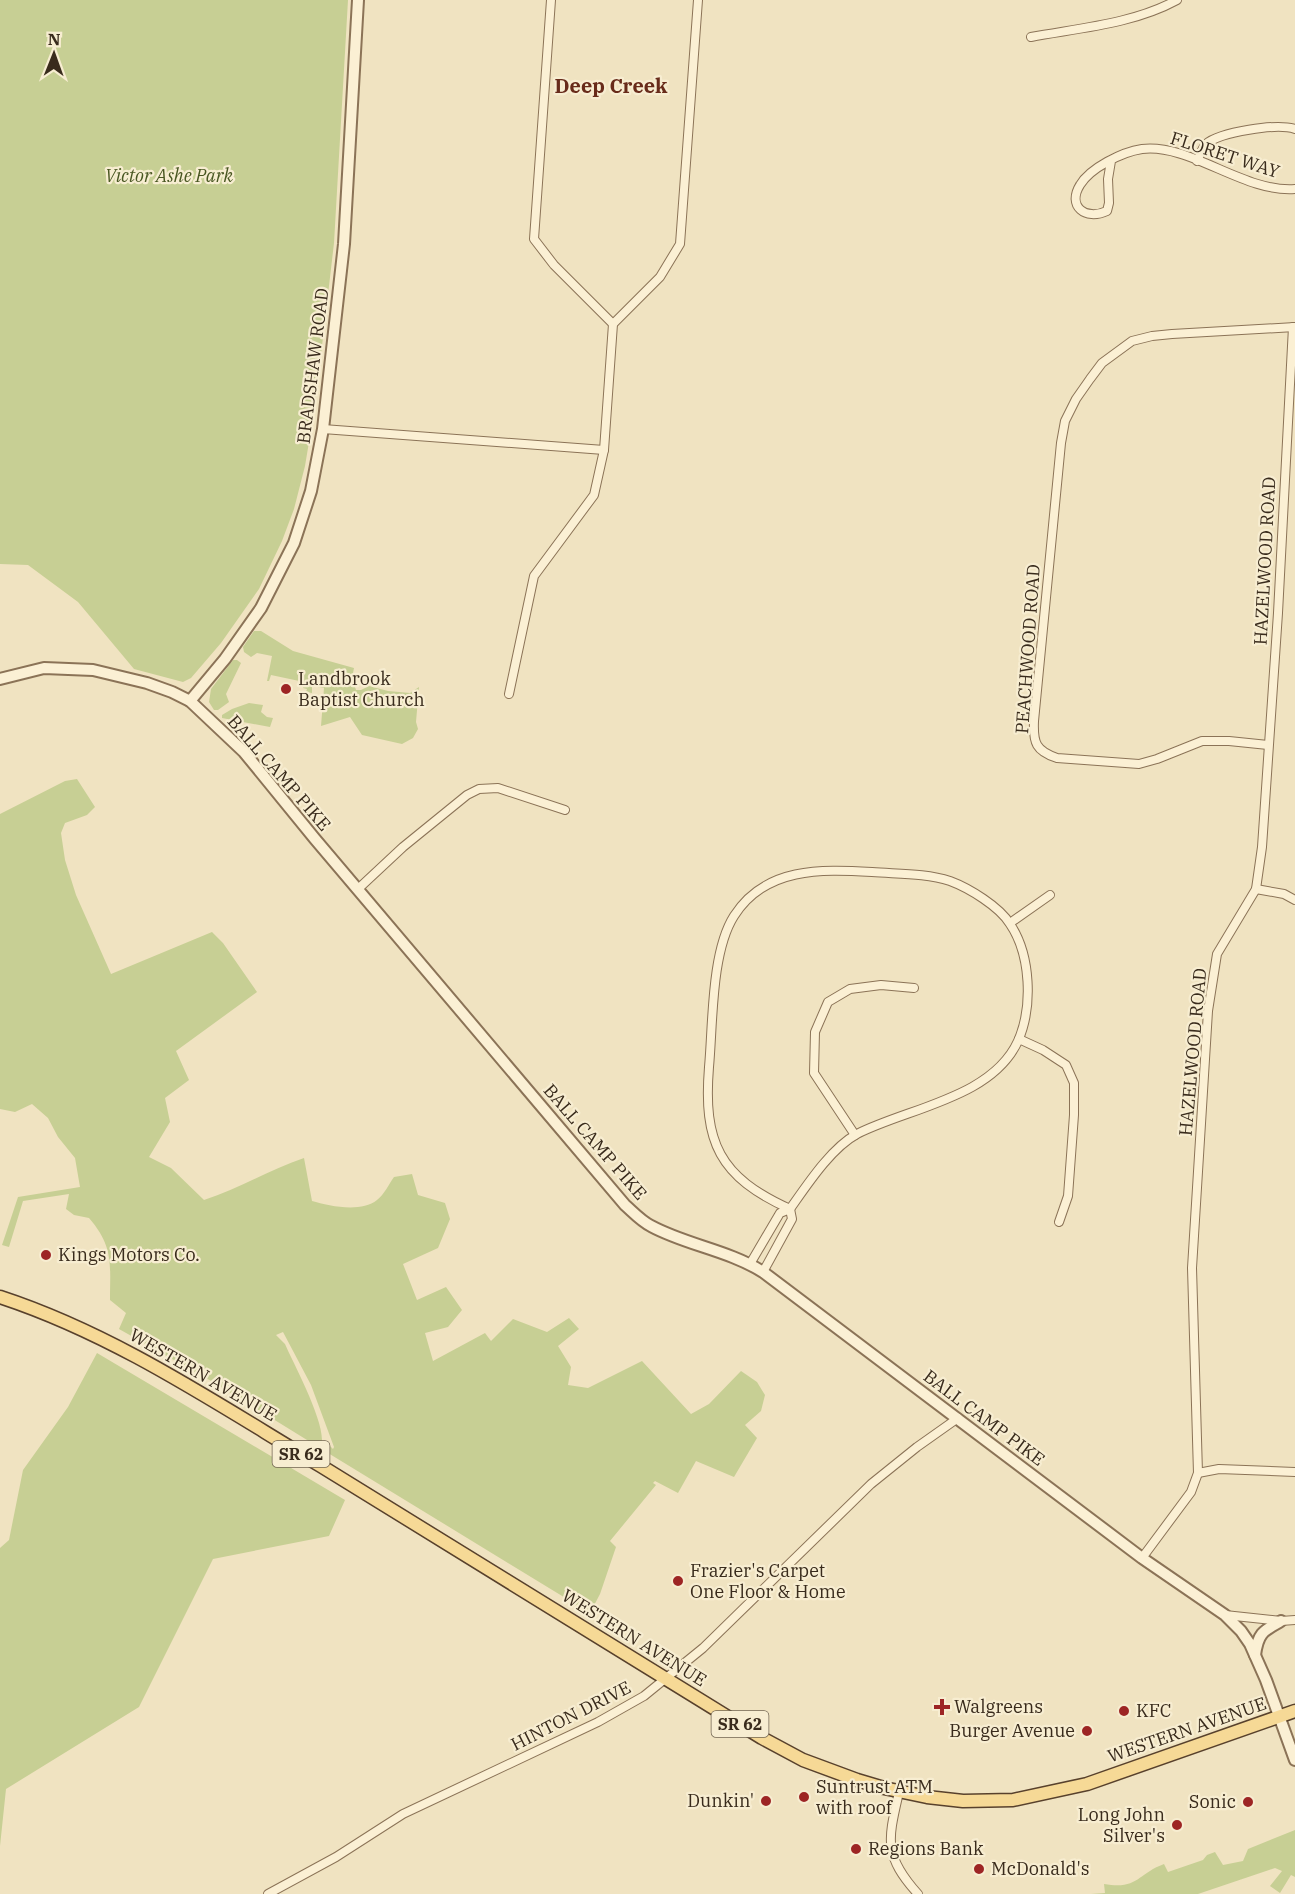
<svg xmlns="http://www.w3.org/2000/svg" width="1295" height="1894" viewBox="0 0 1295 1894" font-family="'IBM Plex Serif',serif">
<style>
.green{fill:#c7cf94}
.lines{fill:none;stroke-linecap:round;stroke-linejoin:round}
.minor-casing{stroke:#8b7357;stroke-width:10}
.tertiary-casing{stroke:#8b7357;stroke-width:14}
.primary-casing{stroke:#58412c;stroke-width:15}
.minor{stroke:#fbf0d4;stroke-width:8}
.tertiary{stroke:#fbf0d4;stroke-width:10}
.primary{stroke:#f6d996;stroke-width:12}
.poi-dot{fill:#9d2524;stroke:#f7edd1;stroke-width:2}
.labels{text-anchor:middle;stroke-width:4.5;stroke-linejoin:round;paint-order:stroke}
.shield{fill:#f7edd1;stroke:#726552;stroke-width:1.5}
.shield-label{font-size:16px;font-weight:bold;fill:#392b1c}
.street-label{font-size:18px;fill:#392b1c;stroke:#f7edd1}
.park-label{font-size:18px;font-style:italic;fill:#495722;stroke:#f7edd1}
.poi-label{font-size:18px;fill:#392b1c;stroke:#f7edd1;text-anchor:start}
.neighbourhood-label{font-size:20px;font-weight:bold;fill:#682b1a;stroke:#f7edd1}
</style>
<rect width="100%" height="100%" fill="#f0e3c1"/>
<!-- green -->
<g class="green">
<path d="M0,0H348L334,243L315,406L305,466L294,509L282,541L259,589L221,643L191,678L183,682L134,669L78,602L28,565L0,564Z"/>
<path d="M254,631H261L293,651L354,668L352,678L356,690H361L369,686L388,691L410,693L419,687L416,722L418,729L413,738L402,744L362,735L350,717L321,726L324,688L312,686V693L306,692L307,689L303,688L304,682L271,675L269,681H267L272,656L257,653L251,657L244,652L243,647Z"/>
<path d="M233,660H237L241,663L226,694L229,702L218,710H214L209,702L211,689Z"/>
<path d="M249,703L263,705L261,712L267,717L273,718L270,727L222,718V715L232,709Z"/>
<path d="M77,779L95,807L87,815L65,823L61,833L65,860L76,895L111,974L212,932L223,943L257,992L176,1051L189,1080L165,1098L170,1122L149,1157L171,1168L204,1200C238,1189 269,1170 304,1158L312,1201C329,1206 361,1213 377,1200C384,1195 389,1184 394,1177L412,1174L418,1195L445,1203L450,1219L438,1248L403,1264L417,1300L446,1287L462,1310L448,1327L425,1333L433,1361L485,1333L491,1341L513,1319L547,1332L569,1318L579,1329L558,1346L571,1367L568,1385L588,1388L642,1361L691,1414L709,1404L741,1371L757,1382L765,1395L761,1411L745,1425L757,1438L734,1477L696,1461L678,1493L655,1481L653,1483L656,1485L610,1541L616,1547L600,1594L590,1613L328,1453V1444L333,1449L334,1447L311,1385L283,1332L276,1335L285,1344C293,1363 331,1432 320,1448L213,1382L119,1329L126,1313L110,1300C110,1264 114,1247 89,1218L74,1215L66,1209L69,1194L23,1201L9,1247L2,1245L18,1197L80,1187L75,1158L58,1137L48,1118L32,1104L15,1112L0,1109V814L65,781Z"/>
<path d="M97,1353L345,1500L329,1536L213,1559L139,1707L6,1789L0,1846V1548L9,1540L23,1470L68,1407Z"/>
<path d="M1295,1830V1877L1291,1875L1280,1893L1270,1886L1282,1871L1275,1868L1198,1894H1091L1105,1893L1104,1884C1138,1890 1137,1874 1164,1864L1168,1872L1203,1860L1207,1855L1215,1852L1223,1865L1243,1861L1248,1849Z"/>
</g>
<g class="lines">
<!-- minor casing -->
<g class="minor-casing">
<g id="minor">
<path d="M551,0L534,239L554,265L613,324"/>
<path d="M1031,37C1079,28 1133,24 1177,0"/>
<path d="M1111,161L1108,179L1109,203L1107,211C1085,221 1067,206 1080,185C1090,168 1122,152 1142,149C1190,143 1244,193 1295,189"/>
<path d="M1197,161C1200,155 1202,148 1206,144C1220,132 1277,123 1295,129"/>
<path d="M323,429L604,450"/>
<path d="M509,694L534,576L594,495L604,450L613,324L660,277L680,244L698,0"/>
<path d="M1268,745L1229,741H1202L1157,759L1139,764L1057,758C1036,751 1033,743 1034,721L1061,443L1065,421L1076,399L1090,379L1102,363L1132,341L1152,336L1172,334L1295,327"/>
<path d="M358,889L403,847L467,795L479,789L498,788L565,810"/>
<path d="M1256,889L1284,894L1295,900"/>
<path d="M1010,923L1050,895"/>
<path d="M1019,1039L1043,1050L1066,1065L1074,1083V1115L1068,1196L1059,1222"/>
<path d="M855,1135L814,1073L815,1032L828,1002L850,989L881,985L914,988"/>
<path d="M750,1264L780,1213L790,1209C807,1185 831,1148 857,1134C908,1108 992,1098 1018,1041C1033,1007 1031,955 1010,924C1000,907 969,888 950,881C926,873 898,874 872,872C821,869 765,867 734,916C711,952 713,1024 709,1067C703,1142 719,1177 790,1209"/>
<path d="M763,1272L792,1219L790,1209"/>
<path d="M1198,1473L1219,1469L1295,1472"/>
<path d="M1142,1558L1191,1492L1198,1473L1192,1268L1208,1011L1217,954L1256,889L1262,847L1278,613L1293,327"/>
<path d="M1225,1615L1281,1621L1295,1620"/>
<path d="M899,1792C888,1840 883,1855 918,1894"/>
<path d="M268,1894L336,1857L403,1814L598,1722L644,1696L703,1648L871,1484L917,1447L958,1418"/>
</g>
</g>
<!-- tertiary casing -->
<g class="tertiary-casing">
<g id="tertiary">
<path d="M0,679L44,668L93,670L147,683L172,692L190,701L244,752L315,839L625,1205C633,1212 641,1221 651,1226C686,1245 728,1250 763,1272L1142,1558L1225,1615L1241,1631L1250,1644L1266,1680L1295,1760"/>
<path d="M190,701L225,659L261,608L294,543L311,491L323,429L344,244L358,0"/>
<path d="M1255,1655C1258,1633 1263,1631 1281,1621"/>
</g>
</g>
<!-- primary casing -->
<g class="primary-casing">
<path id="primary" d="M0,1297C116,1335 217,1404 321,1466C469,1556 615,1648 762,1738L803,1760L857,1780L884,1788L927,1797L963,1801L1013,1800L1087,1784L1295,1711"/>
</g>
<!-- minor -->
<use href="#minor" class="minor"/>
<!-- tertiary -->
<use href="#tertiary" class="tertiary"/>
<!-- primary -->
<use href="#primary" class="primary"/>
</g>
<!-- markers -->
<g class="poi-dot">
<circle cx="286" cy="689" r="6"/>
<circle cx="46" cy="1255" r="6"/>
<circle cx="678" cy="1581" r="6"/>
<path d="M939 1698h6v6h6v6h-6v6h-6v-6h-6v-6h6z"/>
<circle cx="1124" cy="1711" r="6"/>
<circle cx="1087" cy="1731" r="6"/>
<circle cx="804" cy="1797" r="6"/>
<circle cx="766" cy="1801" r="6"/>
<circle cx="1248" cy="1802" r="6"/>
<circle cx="1177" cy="1825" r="6"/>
<circle cx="856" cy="1849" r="6"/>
<circle cx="979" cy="1869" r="6"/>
</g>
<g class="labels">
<!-- shield labels -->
<g class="shield">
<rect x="272.5" y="1441" width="57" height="26" rx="4.5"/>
<rect x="711.5" y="1711" width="57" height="26" rx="4.5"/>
</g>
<g class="shield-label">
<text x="301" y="1460">SR 62</text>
<text x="740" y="1730">SR 62</text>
</g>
<!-- street labels -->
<g class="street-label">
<text transform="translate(1225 155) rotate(18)" y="6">FLORET WAY</text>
<text transform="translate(313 366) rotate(-83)" y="6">BRADSHAW ROAD</text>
<text transform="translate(1265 561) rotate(-87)" y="6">HAZELWOOD ROAD</text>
<text transform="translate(1028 649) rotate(-86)" y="6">PEACHWOOD ROAD</text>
<text transform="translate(279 773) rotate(49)" y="6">BALL CAMP PIKE</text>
<text transform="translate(1193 1052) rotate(-85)" y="6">HAZELWOOD ROAD</text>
<text transform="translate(595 1142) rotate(49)" y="6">BALL CAMP PIKE</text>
<text transform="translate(203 1375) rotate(30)" y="6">WESTERN AVENUE</text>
<text transform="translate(984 1418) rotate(37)" y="6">BALL CAMP PIKE</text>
<text transform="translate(634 1638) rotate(32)" y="6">WESTERN AVENUE</text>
<text transform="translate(571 1716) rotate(-27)" y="6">HINTON DRIVE</text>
<text transform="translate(1187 1730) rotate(-19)" y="6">WESTERN AVENUE</text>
</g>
<!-- park labels -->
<g class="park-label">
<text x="169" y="182">Victor Ashe Park</text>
</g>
<!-- poi labels -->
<g class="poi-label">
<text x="298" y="685">Landbrook<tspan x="298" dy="21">Baptist Church</tspan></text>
<text x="58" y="1261">Kings Motors Co.</text>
<text x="690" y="1577">Frazier's Carpet<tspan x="690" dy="21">One Floor &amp; Home</tspan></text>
<text x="954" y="1713">Walgreens</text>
<text x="1136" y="1717">KFC</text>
<text x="1075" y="1737" text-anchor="end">Burger Avenue</text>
<text x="816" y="1793">Suntrust ATM<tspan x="816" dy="21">with roof</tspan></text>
<text x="754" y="1807" text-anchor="end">Dunkin'</text>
<text x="1236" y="1808" text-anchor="end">Sonic</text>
<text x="1165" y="1821" text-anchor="end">Long John<tspan x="1165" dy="21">Silver's</tspan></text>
<text x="868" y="1855">Regions Bank</text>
<text x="991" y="1875">McDonald's</text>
</g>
<!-- neighbourhood labels -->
<g class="neighbourhood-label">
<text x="611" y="93">Deep Creek</text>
</g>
</g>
<!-- north arrow -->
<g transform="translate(54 54) rotate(1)" stroke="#f7edd1" stroke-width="4.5" paint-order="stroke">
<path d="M0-4.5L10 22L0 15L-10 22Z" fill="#392b1c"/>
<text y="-9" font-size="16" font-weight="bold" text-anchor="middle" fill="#392b1c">N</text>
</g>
</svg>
